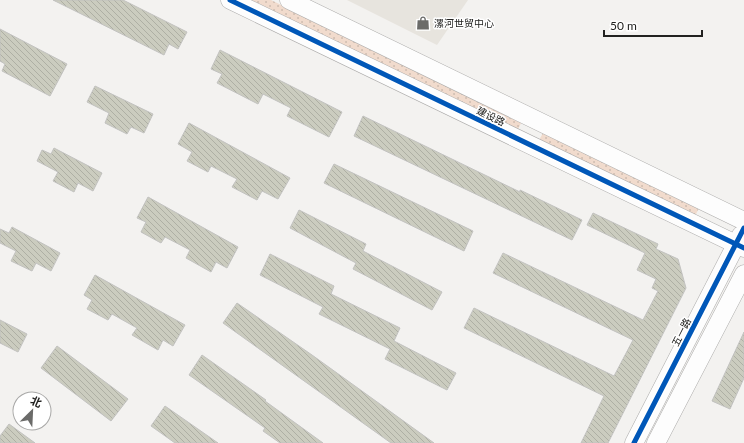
<svg xmlns="http://www.w3.org/2000/svg" width="744" height="443" viewBox="0 0 744 443" font-family="Lato,'Noto Sans SC',sans-serif">
<style>
.built{fill:#e7e4de}
.grass{fill:url(#grass-dots)}
.building{fill:url(#building-back-hatch);stroke:#c2c2c0}
.lines{fill:none;stroke-linecap:round;stroke-linejoin:round}
.minor-casing{stroke:#acabaa;stroke-width:19}
.minor{stroke:#fdfdfd;stroke-width:18}
.cycleway-casing{stroke:#fff;stroke-width:8}
.cycleway{stroke:#0057b8;stroke-width:5}
.labels{text-anchor:middle;stroke-width:3;stroke-linejoin:round;paint-order:stroke}
.poi-label{font-size:10px;fill:#222220;stroke:#fff;text-anchor:start}
.street-label{font-size:10px;fill:#222220;stroke:#fff}
</style>
<defs>
<pattern id="grass-dots" width="8" height="8" patternUnits="userSpaceOnUse"><rect width="8" height="8" fill="#f1dbcd"/><path d="M2 2h.1M6 6h.1" fill="none" stroke="#cebcb0" stroke-width="1.8" stroke-linecap="round"/></pattern>
<pattern id="building-back-hatch" width="6" height="6" patternUnits="userSpaceOnUse"><rect width="6" height="6" fill="#cbccbf"/><path d="M-1 5l2 2M0 0l6 6M5-1l2 2" fill="none" stroke="#aeafa4"/></pattern>
</defs>
<rect width="100%" height="100%" fill="#f3f2f0"/>
<!-- built -->
<path class="built" d="M347,0H468L437,45Z"/>
<!-- grass -->
<g class="grass">
<path d="M248,0H271L521,123L517,132Z"/>
<path d="M543,133L699,208L694,218L538,142Z"/>
</g>
<!-- building -->
<g class="building">
<path d="M53,0H123L187,32L178,49L169,44L164,55Z"/>
<path d="M0,29L67,64L50,96L2,71L5,64L0,61Z"/>
<path d="M220,50L342,112L329,137L287,116L291,108L263,94L258,104L217,83L222,74L211,69Z"/>
<path d="M95,86L153,114L144,133L131,127L127,134L105,123L109,113L87,102Z"/>
<path d="M363,116L520,192V190L582,220L572,240L354,136Z"/>
<path d="M189,123L290,178L278,199L262,191L257,200L232,187L237,179L211,166L208,172L187,161L192,152L178,144Z"/>
<path d="M54,148L102,173L93,191L78,183L74,192L53,181L58,172L37,161L42,150L51,154Z"/>
<path d="M334,164L473,231L464,251L324,183Z"/>
<path d="M148,197L238,247L227,268L216,262L211,272L186,258L190,250L165,237L161,243L141,232L146,222L137,218Z"/>
<path d="M299,210L366,244L363,251L442,292L432,310L353,269L356,263L290,228Z"/>
<path d="M593,213L658,244L656,249L678,259L686,288L608,443H581L604,396L464,328L474,308L614,376L633,340L493,273L503,253L643,320L658,291L652,288L656,279L637,270L645,253L587,225Z"/>
<path d="M12,227L60,253L51,271L36,263L32,271L11,261L16,251L0,243V229L9,233Z"/>
<path d="M270,254L334,286L331,294L400,328L394,341L456,373L447,390L385,359L390,349L319,314L323,307L260,275Z"/>
<path d="M95,275L185,325L173,346L163,340L158,350L132,335L137,328L112,314L108,320L87,309L92,300L84,295Z"/>
<path d="M237,303L312,355L434,443H391L223,323Z"/>
<path d="M0,320L27,334L18,352L0,343Z"/>
<path d="M744,332V378L730,409L712,401Z"/>
<path d="M57,346L128,399L111,421L41,368Z"/>
<path d="M202,355L266,400L265,401L323,443H280L263,431L265,428L189,375Z"/>
<path d="M165,406L218,443H175L151,426Z"/>
<path d="M9,424L35,443H0V436Z"/>
</g>
<g class="lines">
<!-- minor casing -->
<g class="minor-casing">
<g id="minor">
<path d="M230,0L744,248"/>
<path d="M289,0L744,221"/>
<path d="M634,443L741,235"/>
<path d="M656,443L744,274"/>
</g>
</g>
<!-- minor -->
<use href="#minor" class="minor"/>
<!-- cycleway casing -->
<g class="cycleway-casing">
<g id="cycleway">
<path d="M230,0L744,248"/>
<path d="M634,443L744,228"/>
</g>
</g>
<!-- cycleway -->
<use href="#cycleway" class="cycleway"/>
</g>
<!-- icons -->
<defs>
<g id="shop-bare" transform="scale(1.08)"><path d="M-5-2.5h2.3a2.7 3.5 0 0 1 5.4 0H5L5.5 6h-11ZM-1.5-2.5h3a1.5 2.3 0 0 0-3 0Z" fill="#6b6b69" stroke="#fff" stroke-width="2.5" paint-order="stroke"/></g>
</defs>
<g fill-rule="evenodd">
<use href="#shop-bare" x="423" y="23"/>
</g>
<g class="labels">
<!-- poi labels -->
<g class="poi-label">
<text x="434" y="27">漯河世贸中心</text>
</g>
<!-- street labels -->
<g class="street-label">
<text transform="translate(491 116) rotate(26)" y="4">建设路</text>
<text transform="translate(681 332) rotate(-63)" y="4">五一路</text>
</g>
</g>
<!-- north arrow -->
<g transform="translate(32 411) rotate(24)"><circle r="19" fill="#ffffff" stroke="#a7a7a6"/>
<path d="M0-3L7 15L0 10L-7 15Z" fill="#6b6b69"/>
<text y="-6" font-size="11" font-weight="bold" text-anchor="middle" fill="#222220">北</text>
</g>
<!-- scale -->
<path d="M604 30v6h98v-6" fill="none" stroke="#222220" stroke-width="2"/>
<text x="610" y="30" font-size="12" fill="#222220" stroke="#ffffff" stroke-width="3" paint-order="stroke">50 m</text>
</svg>
